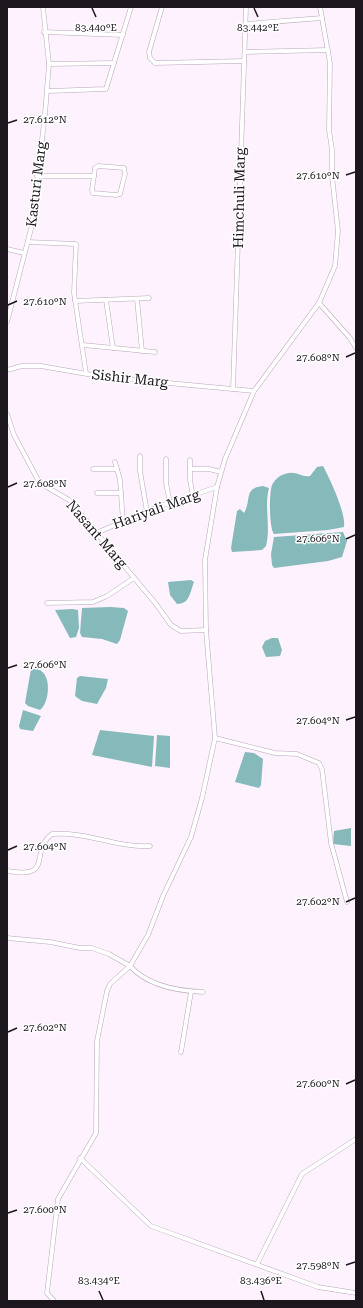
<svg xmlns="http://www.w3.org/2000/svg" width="363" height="1308" viewBox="0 0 363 1308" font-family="'Roboto Serif',serif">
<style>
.water{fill:#85b9ba}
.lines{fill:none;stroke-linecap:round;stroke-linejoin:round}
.minor-casing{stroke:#b9a7ba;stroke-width:5}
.minor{stroke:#fff;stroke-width:4}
.ticks{fill:none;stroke:#1c161d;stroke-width:1.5}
.labels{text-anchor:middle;stroke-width:3;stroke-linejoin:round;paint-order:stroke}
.street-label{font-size:14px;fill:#1c161d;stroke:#fff}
.ticks-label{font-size:10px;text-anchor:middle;fill:#1c161d;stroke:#fff;stroke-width:3;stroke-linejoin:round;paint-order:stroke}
</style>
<rect width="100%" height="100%" fill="#fdf2fe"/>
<!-- water -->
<g class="water">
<path d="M323,466C330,479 346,513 344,527L328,530L274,534C269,528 269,493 272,485C274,481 277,478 280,476C296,468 299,478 310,476L317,467Z"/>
<path d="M263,486L269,488C264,507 271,527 266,546L262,550L232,552L231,548L237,511L240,509L244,513C252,500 243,488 263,486Z"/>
<path d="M343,532L347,541L342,557L328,561L274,568L272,565L271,554L274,537Z"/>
<path d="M191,580L194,582C190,592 190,604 177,604L170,595L168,582Z"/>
<path d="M110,607L124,608L128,611L120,640L117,644L102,639L82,637L80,633L82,608Z"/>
<path d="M72,609L78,610L79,628L76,637L70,638L55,610Z"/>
<path d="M272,638H278L282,650L280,656L266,657L262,647L265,641Z"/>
<path d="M31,669C54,666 50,703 40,710L28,706L25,703Z"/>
<path d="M80,676L108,679L106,688L97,704L82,701L75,696L77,678Z"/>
<path d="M23,710L41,716L33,731L20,729L19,726Z"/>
<path d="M100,730L154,736L152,767L92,755Z"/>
<path d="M157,735L170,736V768L155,766Z"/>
<path d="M245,752L254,753L263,759L261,785L259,788L235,782Z"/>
<path d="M351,828V846L333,844L334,831Z"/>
</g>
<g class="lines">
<!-- minor casing -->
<g class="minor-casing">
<g id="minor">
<path d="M162,7L149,52L150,58L155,63L244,61"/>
<path d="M246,24L322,18"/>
<path d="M44,32L123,35"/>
<path d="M245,52L328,50"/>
<path d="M49,64L114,63"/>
<path d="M48,91L106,89L131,7"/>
<path d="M98,166L124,168L125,174L120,194L116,195L93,193L92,190L95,168Z"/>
<path d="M37,176H94"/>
<path d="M28,242L76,244L74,293L86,373"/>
<path d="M7,249L24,253"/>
<path d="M137,299L142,351"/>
<path d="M106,300L113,348"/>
<path d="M75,301L149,298"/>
<path d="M319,303L350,338L356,348"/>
<path d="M7,322L32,225L45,114L49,64L43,7"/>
<path d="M83,345L155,352"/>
<path d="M7,370L22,366H41L104,377L254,391"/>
<path d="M233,389L246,7"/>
<path d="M7,414L14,435L38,480L45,486L69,500L156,604L171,625L181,631L206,630"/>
<path d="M140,456V471L147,512"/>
<path d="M166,459V483L170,503"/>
<path d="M190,460V480L193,496"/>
<path d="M115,462L120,480L123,521"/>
<path d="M93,469H117"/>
<path d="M190,469H209L221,472"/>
<path d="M97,493H121"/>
<path d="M96,533L160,506L217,487"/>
<path d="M47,603L93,602L107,596L134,578"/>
<path d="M215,738L275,753L297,754L319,763L322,769L331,843L347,902"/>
<path d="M7,871C56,879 28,852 52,834C85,831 117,848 150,846"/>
<path d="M7,938L50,942L80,948H92L109,954L130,966L148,935L163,896L191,837L202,798L215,738L206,630L205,560L217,487L225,459L254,391L319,303L335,266L338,231L332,176V150L329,130L330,63L320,7"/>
<path d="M181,1052L191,992"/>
<path d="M80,1158L151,1226L318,1287L356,1293"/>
<path d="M257,1264L302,1174L356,1139"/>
<path d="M54,1301L47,1293L58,1199L96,1133L97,1041L107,991L110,984L130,966C147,985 178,991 203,992"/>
</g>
</g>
<!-- minor -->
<use href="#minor" class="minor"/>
</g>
<!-- ticks -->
<path class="ticks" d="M92,8L96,17M254,8L258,17M8,123L17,120M346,175L355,172M8,305L17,301M346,357L355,353M8,487L17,483M346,539L355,535M8,668L17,665M346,720L355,717M8,850L17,846M346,902L355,898M8,1032L17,1028M346,1084L355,1080M8,1213L17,1210M346,1265L355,1262M99,1291L103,1300M261,1291L264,1300"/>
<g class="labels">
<!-- street labels -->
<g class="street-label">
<text transform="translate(36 184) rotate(-83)" y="5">Kasturi Marg</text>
<text transform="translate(239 198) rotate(-89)" y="5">Himchuli Marg</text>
<text transform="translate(130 378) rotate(6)" y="5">Sishir Marg</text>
<text transform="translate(156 509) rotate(-20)" y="5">Hariyali Marg</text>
<text transform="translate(97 534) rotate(49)" y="5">Nasant Marg</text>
</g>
</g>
<g class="ticks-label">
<text x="96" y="31">83.440°E</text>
<text x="258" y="31">83.442°E</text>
<text x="45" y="123">27.612°N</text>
<text x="318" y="179">27.610°N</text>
<text x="45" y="305">27.610°N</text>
<text x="318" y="361">27.608°N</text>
<text x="45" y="487">27.608°N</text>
<text x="318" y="542">27.606°N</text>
<text x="45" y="668">27.606°N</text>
<text x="318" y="724">27.604°N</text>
<text x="45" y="850">27.604°N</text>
<text x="318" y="905">27.602°N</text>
<text x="45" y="1031">27.602°N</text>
<text x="318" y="1087">27.600°N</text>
<text x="45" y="1213">27.600°N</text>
<text x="318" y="1269">27.598°N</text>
<text x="99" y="1284">83.434°E</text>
<text x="261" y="1284">83.436°E</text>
</g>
<!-- border -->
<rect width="363" height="1308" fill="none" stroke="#1c161d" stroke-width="16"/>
</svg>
